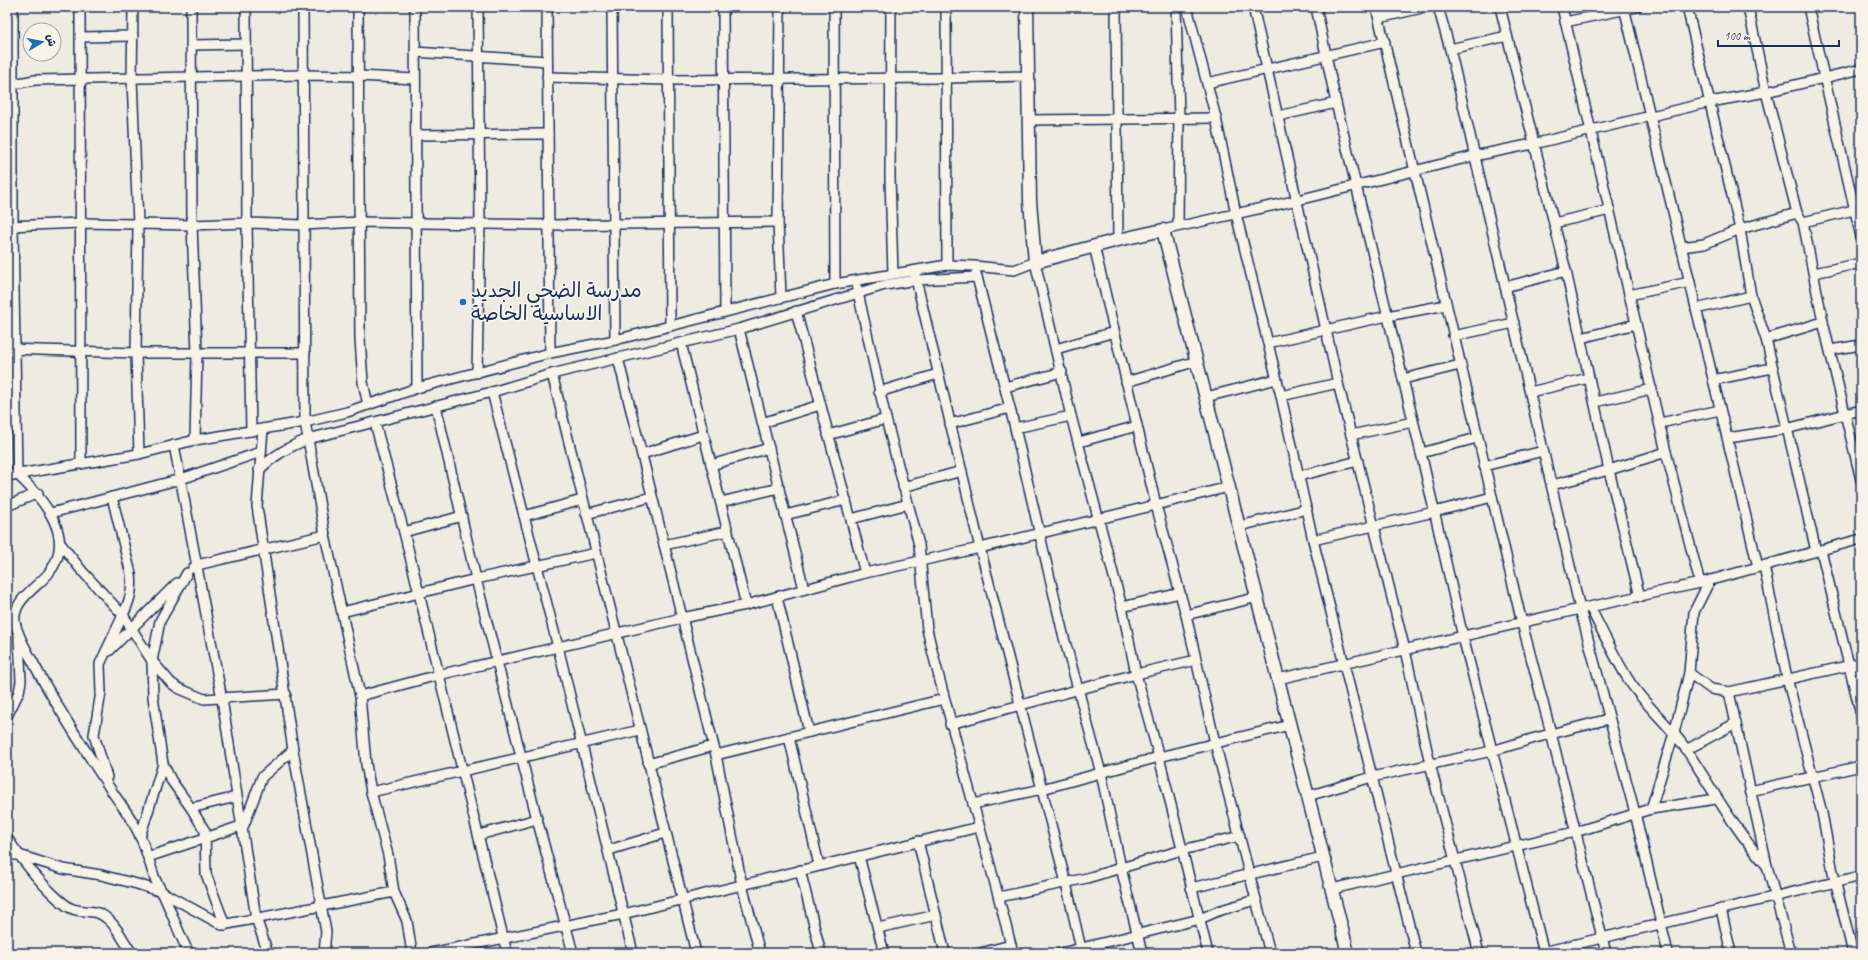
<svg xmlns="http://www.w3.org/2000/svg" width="1868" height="960" viewBox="0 0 1868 960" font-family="Caveat,'Playpen Sans Arabic',sans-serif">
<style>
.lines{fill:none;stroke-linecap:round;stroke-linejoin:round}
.minor-casing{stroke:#1b2f5e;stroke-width:12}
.major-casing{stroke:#1b2f5e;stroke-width:15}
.minor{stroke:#f7f3e8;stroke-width:9}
.major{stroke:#f7f3e8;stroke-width:12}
.poi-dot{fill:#1f6fb2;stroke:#f7f3e8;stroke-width:1.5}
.labels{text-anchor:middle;stroke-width:3.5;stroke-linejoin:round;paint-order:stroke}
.poi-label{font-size:20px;fill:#1b2f5e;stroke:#f7f3e8;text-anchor:start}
</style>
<rect width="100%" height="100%" fill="#eeebe2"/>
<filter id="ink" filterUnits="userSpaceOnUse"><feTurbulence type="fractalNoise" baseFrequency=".025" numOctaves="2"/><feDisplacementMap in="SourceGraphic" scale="8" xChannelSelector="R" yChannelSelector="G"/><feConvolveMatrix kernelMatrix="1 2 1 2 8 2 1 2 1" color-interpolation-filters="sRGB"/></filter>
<g filter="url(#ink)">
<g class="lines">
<!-- minor casing -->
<g class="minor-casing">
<g id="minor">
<path d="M13,7V226L17,474C43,499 78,538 48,574C36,588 12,601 15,622C18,638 28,652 35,666C57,708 84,748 109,787C118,801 129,814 136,828C144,842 148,858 153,873C155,881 159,886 162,892C172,912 178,933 189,953"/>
<path d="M80,7L81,464"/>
<path d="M133,7L132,79L138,224L136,353L139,454"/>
<path d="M191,7L192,225L197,353L195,440"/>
<path d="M246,7L247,223L251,431"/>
<path d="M303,7L305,422L325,535L360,696L366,764L371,792L388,855L394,892L407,921L412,953"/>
<path d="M358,7L360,339L363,382L368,405"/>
<path d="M415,7L417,388"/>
<path d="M547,7L550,353"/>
<path d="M612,7L615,340"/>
<path d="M668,7L670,326"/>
<path d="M723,7L725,311"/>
<path d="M780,7L778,222L781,297"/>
<path d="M834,7L835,284"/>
<path d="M891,7L890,178L893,273"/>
<path d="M946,7L947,265"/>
<path d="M1116,7L1118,240"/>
<path d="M1176,7L1179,118L1178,226"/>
<path d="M1187,7L1216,118L1236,214L1281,396L1313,540L1416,953"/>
<path d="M1253,7L1338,383L1405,650L1430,764L1479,953"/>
<path d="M1316,7L1336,103L1421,453L1463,637L1544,953"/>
<path d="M1376,7L1522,623L1551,733L1606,953"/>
<path d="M1438,7L1450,49L1580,609L1635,813L1668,953"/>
<path d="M1500,7L1566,271L1609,470L1640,597"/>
<path d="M1562,7L1666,452L1700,583"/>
<path d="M1624,7L1758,567"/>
<path d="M1687,7L1740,229L1751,296L1766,339L1816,551"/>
<path d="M1748,7L1766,92L1797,213L1803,222L1823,322L1861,480"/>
<path d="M1808,7L1861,237"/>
<path d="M1379,18L1426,7"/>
<path d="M1565,22L1637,7"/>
<path d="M80,37L133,36"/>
<path d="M192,45L246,44"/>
<path d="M1450,49L1507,36"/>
<path d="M415,52L547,61"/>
<path d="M547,77L669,80L947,78L1028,76"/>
<path d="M1207,83L1385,42"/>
<path d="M8,85L35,80L305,75L359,76L415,79"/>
<path d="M1278,116L1336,103"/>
<path d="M1029,120L1216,118"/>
<path d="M417,135L548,134"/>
<path d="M1803,222L1854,210"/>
<path d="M1554,223L1610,210"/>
<path d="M8,226L81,223L192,225L247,223L303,225L360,222L549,225L778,222"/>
<path d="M1163,230L1298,200L1474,156L1533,144L1710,102L1766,92L1861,69"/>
<path d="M1094,246L1156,505L1186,615L1215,743L1270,953"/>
<path d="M1681,247L1704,244L1740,229L1797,213"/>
<path d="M976,273L1015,428L1063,634L1101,773L1121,868L1142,953"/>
<path d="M1814,273L1861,263"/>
<path d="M915,275L980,548L1066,883L1082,953"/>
<path d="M1505,287L1566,271"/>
<path d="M857,288L886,419L919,545L927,629L930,642C956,746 987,849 1013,953"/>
<path d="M1629,295L1690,282"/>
<path d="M1696,309L1751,296"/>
<path d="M796,311L865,573"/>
<path d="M739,329L804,589"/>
<path d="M1453,336L1514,323"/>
<path d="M1581,338L1636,324"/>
<path d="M1766,339L1823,322"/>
<path d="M681,343L746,605"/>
<path d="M1268,343L1387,316L1446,305"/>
<path d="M7,349L136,353H305"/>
<path d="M1056,349L1114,332"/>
<path d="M1830,350L1861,345"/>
<path d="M618,358L716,755L742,885L760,953"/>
<path d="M477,373L480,223L478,7"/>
<path d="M552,374L696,953"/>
<path d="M1403,379L1460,365"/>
<path d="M1713,380L1772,368"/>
<path d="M1126,382L1197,361"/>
<path d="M1005,387L1062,372"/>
<path d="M492,392L558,647L633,953"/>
<path d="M879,392L938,374"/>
<path d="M1530,392L1589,378"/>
<path d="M1281,396L1338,383"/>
<path d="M1206,397L1276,379"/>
<path d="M1595,402L1652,389"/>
<path d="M436,406L476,579L537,819L573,953"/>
<path d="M375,423L404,532L507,953"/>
<path d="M762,423L820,405"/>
<path d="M1660,423L1720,410"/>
<path d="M950,424L1010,408"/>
<path d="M1015,428L1071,416"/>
<path d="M263,429L257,506L293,750L326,932L324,953"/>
<path d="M828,435L886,419"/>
<path d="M1351,435L1413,422"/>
<path d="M1728,438L1786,429L1861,410"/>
<path d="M1079,442L1137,426"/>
<path d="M174,445L222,699L256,918L268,953"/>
<path d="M1421,453L1477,438"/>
<path d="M642,454L703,435"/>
<path d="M711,465L769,448"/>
<path d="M1484,466L1543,451"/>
<path d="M259,470C274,455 289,447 308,439L492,392L552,374L739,329L885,285L916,280L977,277"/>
<path d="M7,476L139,454L195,440L305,422L347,412L417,388L550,353L615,340L835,284L947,265L974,266L1014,270L1035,262L1071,416L1122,607L1136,674L1159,757L1208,953"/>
<path d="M1299,476L1358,461"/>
<path d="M1552,485L1609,470L1666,452"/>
<path d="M903,487L962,471"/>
<path d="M112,497L131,574C133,590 130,600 123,615L152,661L171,683L178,688L204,699L286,694"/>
<path d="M721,502L779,488"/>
<path d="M7,506L38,493"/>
<path d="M51,513L181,479L261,452"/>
<path d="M586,514L652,497"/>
<path d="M785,515L846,500"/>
<path d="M524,516L582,500"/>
<path d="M851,519L908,504"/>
<path d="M1240,526L1307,509"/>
<path d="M404,532L462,516"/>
<path d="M1313,540L1434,512L1492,497"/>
<path d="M60,543L82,571L123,615L100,664L101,692L94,735L107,777"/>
<path d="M664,545L728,531"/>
<path d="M1821,550L1861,715"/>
<path d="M1764,566L1787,678L1822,813L1833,872L1853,953"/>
<path d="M193,568L197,565L325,535"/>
<path d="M187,573L160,621L152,661L153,697L163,764L171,780L191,808L205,831L206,874L225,925"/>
<path d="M777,597L809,732"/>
<path d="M1122,607L1180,593"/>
<path d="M1590,607C1602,631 1614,656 1628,679C1644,705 1669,724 1686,749C1713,790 1734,829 1767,866"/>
<path d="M342,612L476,579L596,553"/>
<path d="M1186,615L1258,597"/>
<path d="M109,651L177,583"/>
<path d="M1689,673L1711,689L1729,692L1861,663"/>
<path d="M1278,679L1580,609L1700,583L1861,539"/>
<path d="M1729,692L1767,866L1791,953"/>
<path d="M360,696L438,675L682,618L746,605L865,573L980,548L1229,487"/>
<path d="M7,716L19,692L21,681L19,638"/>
<path d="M950,724L1136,674L1196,660"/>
<path d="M789,737L819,865"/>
<path d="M1686,750L1736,723"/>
<path d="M716,755L944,699"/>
<path d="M648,764L713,746"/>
<path d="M1750,791L1861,766"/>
<path d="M371,792L640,730"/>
<path d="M1308,796L1372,777L1492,751L1535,738L1609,719"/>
<path d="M973,804L1042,789L1159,757L1290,725"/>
<path d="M191,808L236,797"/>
<path d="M1651,809L1716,799"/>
<path d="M479,835L537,819"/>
<path d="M140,837L163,764"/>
<path d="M7,838C21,859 46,891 67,906C75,912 84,910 94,912C112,915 122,939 132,953"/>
<path d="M918,841L945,953"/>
<path d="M609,850L665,833"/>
<path d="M7,855H19L63,869L101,875L137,884L162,892L222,925L394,892"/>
<path d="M859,856L884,953"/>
<path d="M148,857L244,825L262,777L293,750"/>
<path d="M800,870L821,953"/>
<path d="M1191,888L1323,857"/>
<path d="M1332,889L1575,832L1651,809L1674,733L1689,673L1694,612L1710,580"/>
<path d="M999,897L1087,878L1182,850L1240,836"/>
<path d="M1721,909L1731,953"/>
<path d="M878,928L936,915"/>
<path d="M431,953L623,914L979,827"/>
<path d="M980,953L1011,945"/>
<path d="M1061,953L1200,919L1218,911L1255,900"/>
<path d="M1539,953L1861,876"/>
</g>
</g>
<!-- major casing -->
<g class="major-casing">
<path id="major" d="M1027,7L1030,201L1035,262L1118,240L1163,230L1348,953"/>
</g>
<!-- minor -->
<use href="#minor" class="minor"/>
<!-- major -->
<use href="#major" class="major"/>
</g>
</g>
<!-- markers -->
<circle class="poi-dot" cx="463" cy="302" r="4"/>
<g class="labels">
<!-- poi labels -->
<g class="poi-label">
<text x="471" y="297">مدرسة الضحي الجديد<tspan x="471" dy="23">الاساسية الخاصة</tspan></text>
</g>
</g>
<!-- margin -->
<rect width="1868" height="960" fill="none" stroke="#f7f3e8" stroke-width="24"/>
<rect x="12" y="12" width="1844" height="936" fill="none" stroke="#1b2f5e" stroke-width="1.5" filter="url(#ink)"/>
<!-- north arrow -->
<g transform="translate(42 42) rotate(80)"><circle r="19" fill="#f7f3e8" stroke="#9fa5b1"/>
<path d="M0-3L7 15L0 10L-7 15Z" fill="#1f6fb2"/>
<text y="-6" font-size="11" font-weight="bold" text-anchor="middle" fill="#1b2f5e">ش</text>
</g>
<!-- scale -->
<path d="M1718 40v6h121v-6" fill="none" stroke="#1b2f5e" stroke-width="2"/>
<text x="1724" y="40" font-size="12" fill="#1b2f5e" stroke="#f7f3e8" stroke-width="3" paint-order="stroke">100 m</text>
</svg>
